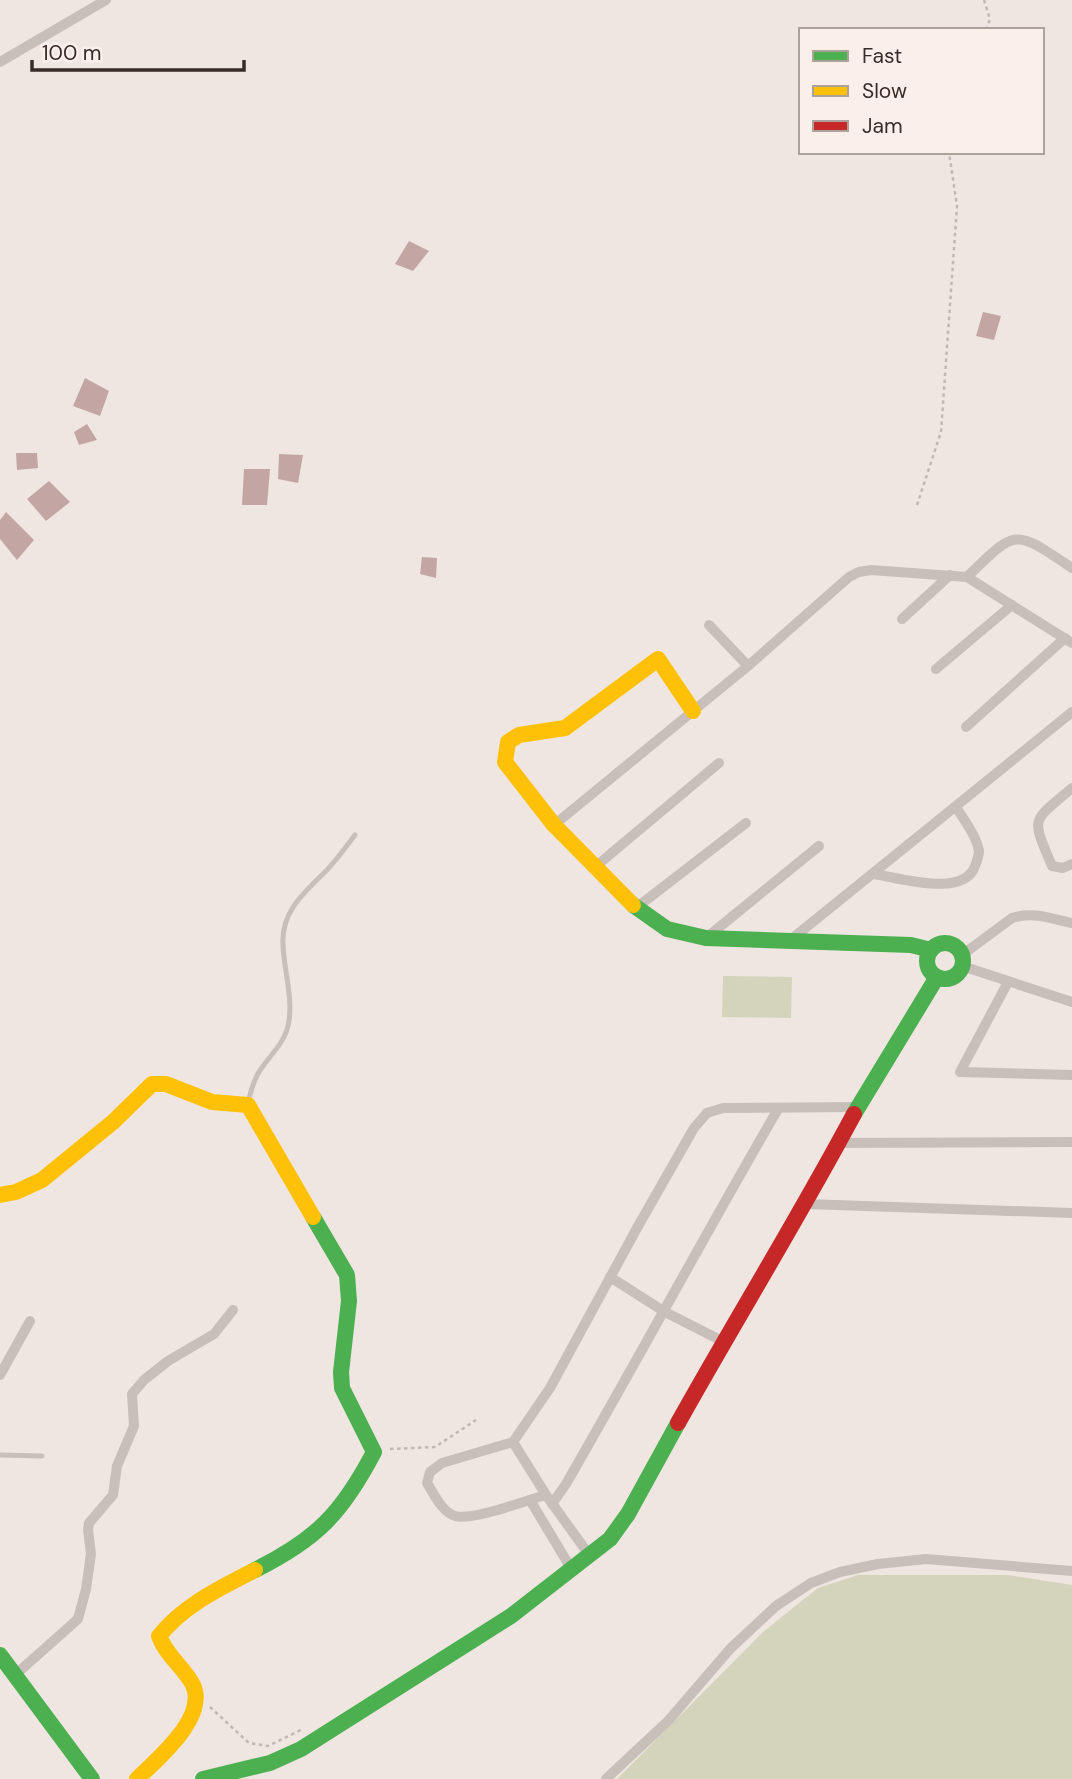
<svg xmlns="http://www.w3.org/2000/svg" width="1072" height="1779" viewBox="0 0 1072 1779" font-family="'DM Sans',sans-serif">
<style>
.green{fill:#d4d3bb}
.building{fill:#c3a6a3}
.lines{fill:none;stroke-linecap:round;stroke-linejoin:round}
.path{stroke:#c1b7b3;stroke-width:2.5;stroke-dasharray:3.5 3.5;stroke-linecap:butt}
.lane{stroke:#c8bfbb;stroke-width:5}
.street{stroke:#c8bfbb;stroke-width:10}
.fast{stroke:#4caf50;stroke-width:16}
.slow{stroke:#ffc107;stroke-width:16}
.jam{stroke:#c62828;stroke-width:16}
</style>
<rect width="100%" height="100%" fill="#efe6e2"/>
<!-- green -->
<g class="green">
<path d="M723,976L792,977L791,1018L722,1017Z"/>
<path d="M858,1575H1008L1072,1585V1779H617L763,1632L818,1588Z"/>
</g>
<!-- building -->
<g class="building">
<path d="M409,241L429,251L413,271L395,264Z"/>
<path d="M983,312L1001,316L994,340L976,336Z"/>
<path d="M85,378L109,391L100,416L73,406Z"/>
<path d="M87,424L97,440L79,445L74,432Z"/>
<path d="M16,453H37L38,468L17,470Z"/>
<path d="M279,454L303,455L298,483L278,479Z"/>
<path d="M244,469H270L267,505H242Z"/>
<path d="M49,481L70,502L46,521L27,499Z"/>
<path d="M6,512L34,540L17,560L0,539V520Z"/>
<path d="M422,557L437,558L436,578L420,574Z"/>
</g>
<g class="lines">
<!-- path -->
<g class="path">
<path d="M984,0L990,19L986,30"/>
<path d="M917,505L941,432L957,206L949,152"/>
<path d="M390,1449L435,1447L476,1420"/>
<path d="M210,1707L249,1743L268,1746L303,1729"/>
</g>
<!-- lane -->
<g class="lane">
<path d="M248,1102C251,1092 253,1081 259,1072C268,1057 284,1044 288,1026C294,1000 284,972 283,945C281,912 303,894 324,873C335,862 345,848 355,835"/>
<path d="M0,1455L42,1456"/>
</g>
<!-- street -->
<g class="street">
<path d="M0,62L106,0"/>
<path d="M967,577C1017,528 1014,529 1072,568"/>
<path d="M902,619L950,575"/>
<path d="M709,625L748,666"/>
<path d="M936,669L1012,605"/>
<path d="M966,727L1065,638"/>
<path d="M1072,788C1031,823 1031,816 1052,866L1063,868L1072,864"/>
<path d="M554,825L748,666L849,577L859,572L871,570L967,577L1072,643"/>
<path d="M595,867L719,763"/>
<path d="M874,874C900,878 964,898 975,866C977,861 979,856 979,851C976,835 964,820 956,807"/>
<path d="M636,908L746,823"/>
<path d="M706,938L819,846"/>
<path d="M788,942L1072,712"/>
<path d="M962,955L1012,918C1032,911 1052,919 1072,923"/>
<path d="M962,966L1072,1002"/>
<path d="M1008,982L960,1072L1072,1075"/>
<path d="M840,1143L1072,1142"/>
<path d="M806,1204L1072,1213"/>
<path d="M610,1277L665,1312L724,1342"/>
<path d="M0,1375L30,1321"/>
<path d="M513,1442L550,1388L637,1228L694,1128L707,1113L723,1108L858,1107"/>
<path d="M546,1495C527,1500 472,1521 455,1516C442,1512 434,1494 427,1483L430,1472L442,1463L513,1442L546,1495L590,1556"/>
<path d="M530,1500L572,1570"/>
<path d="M552,1504L566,1484C638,1359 706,1233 778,1109"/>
<path d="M15,1675L78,1619L86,1589L91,1554L88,1530L89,1523L113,1495L117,1466L134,1426L132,1394L144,1380L168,1361L214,1334L233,1310"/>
<path d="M606,1779L668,1721L730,1649L776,1606L811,1583L840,1572L878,1564L926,1559L1072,1571"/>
</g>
<!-- fast -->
<g class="fast">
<path d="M633,905L667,929L706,938L911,945L931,950"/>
<circle cx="945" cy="961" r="18"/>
<path d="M854,1114L937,977"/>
<path d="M255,1570C317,1539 342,1513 374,1452L342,1388L341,1372L349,1301L347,1275L313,1217"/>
<path d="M0,1655L92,1779"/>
<path d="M203,1779L270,1763L301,1749L511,1616L610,1539L628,1514L678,1423"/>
</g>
<!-- slow -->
<g class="slow">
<path d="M633,905L554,825L505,762L508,742L519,735L565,728L658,659L693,711"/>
<path d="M0,1195L16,1192L42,1180L113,1122L152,1084H166L212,1102L248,1105L313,1217"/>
<path d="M137,1779C157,1759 208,1718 193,1685C184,1667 166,1656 159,1636C184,1605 220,1588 255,1570"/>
</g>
<!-- jam -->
<path class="jam" d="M678,1423C736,1319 798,1219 854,1114"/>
</g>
<!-- legend -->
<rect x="799" y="28" width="245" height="126" fill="#fbf0e9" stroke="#ada19c" stroke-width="2"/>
<rect x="813" y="51" width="35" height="10" fill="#4caf50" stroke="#ada19c" stroke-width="2"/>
<text x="862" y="63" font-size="21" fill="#392b28">Fast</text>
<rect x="813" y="86" width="35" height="10" fill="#ffc107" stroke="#ada19c" stroke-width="2"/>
<text x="862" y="98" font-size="21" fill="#392b28">Slow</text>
<rect x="813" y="121" width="35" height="10" fill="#c62828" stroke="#ada19c" stroke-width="2"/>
<text x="862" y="133" font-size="21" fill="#392b28">Jam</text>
<!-- scale -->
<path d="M32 60v10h212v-10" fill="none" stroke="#392b28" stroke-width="3.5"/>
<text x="42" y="60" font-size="21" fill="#392b28" stroke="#fbf0e9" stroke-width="5" paint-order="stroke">100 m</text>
</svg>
